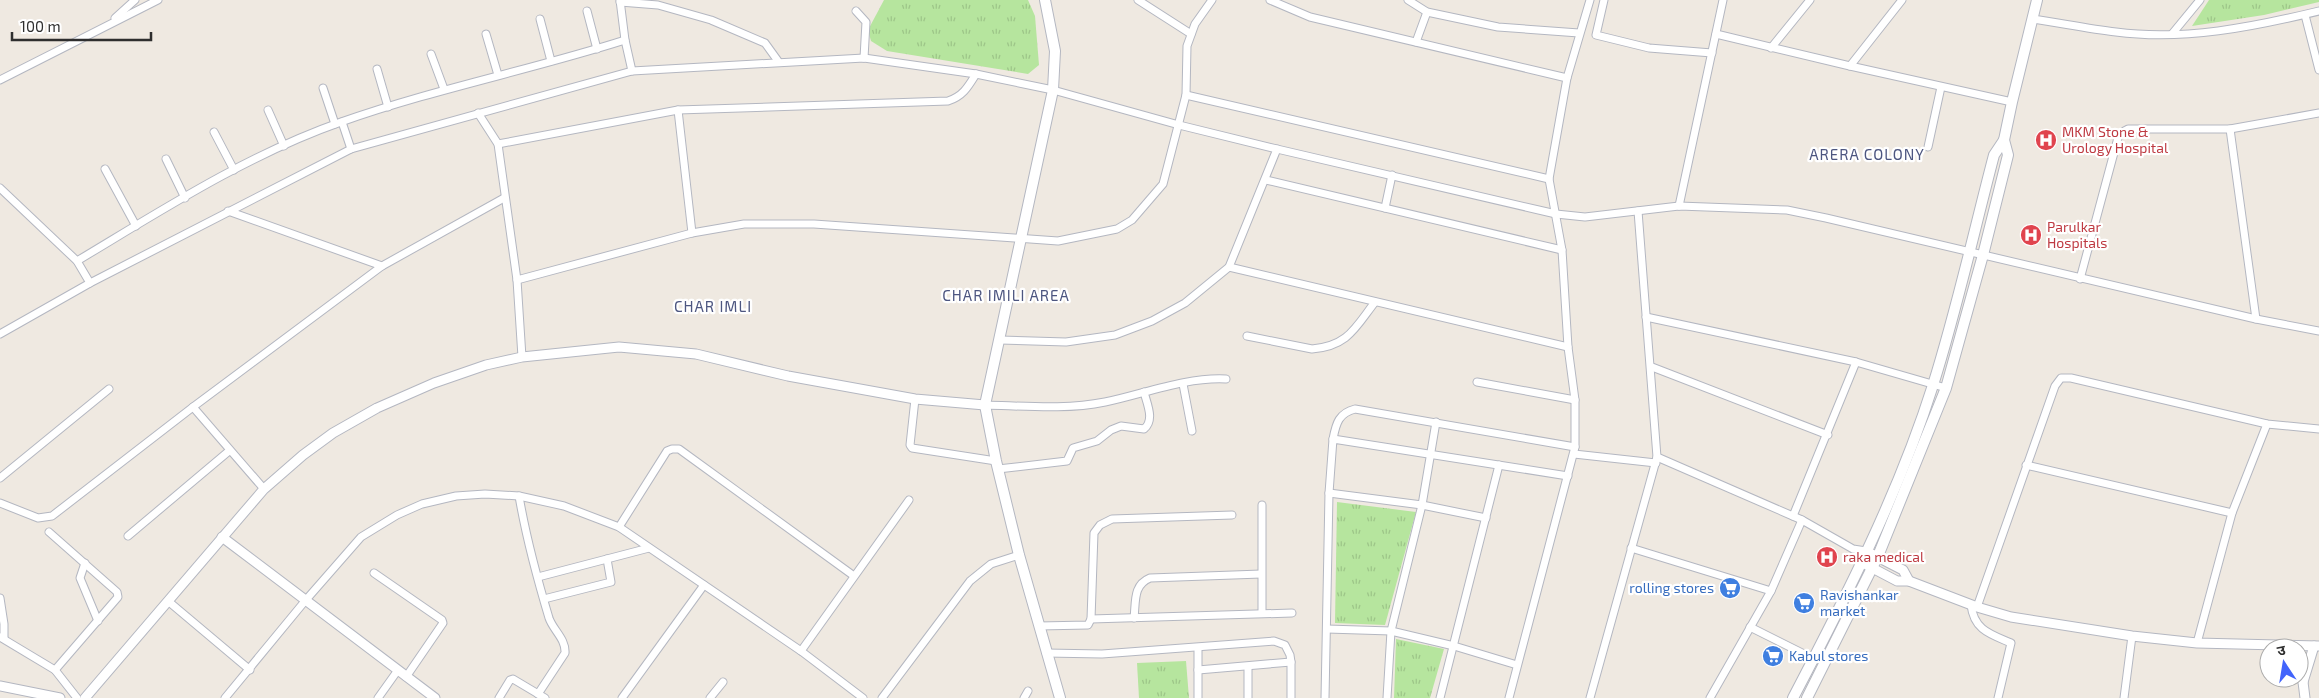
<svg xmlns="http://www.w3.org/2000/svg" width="2319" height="698" viewBox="0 0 2319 698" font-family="'Exo 2','Noto Sans Devanagari',sans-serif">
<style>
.park{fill:url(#park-tufts)}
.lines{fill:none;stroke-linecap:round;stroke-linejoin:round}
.minor-casing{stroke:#b4b7c1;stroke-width:9}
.tertiary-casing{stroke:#b4b7c1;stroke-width:11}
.secondary-casing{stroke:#b4b7c1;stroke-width:12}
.minor{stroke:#fff;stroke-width:7}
.tertiary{stroke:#fff;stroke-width:9}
.secondary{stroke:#fff;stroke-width:10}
.labels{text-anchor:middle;stroke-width:4.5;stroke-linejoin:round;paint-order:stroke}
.health-label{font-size:14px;fill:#be3a42;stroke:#fff;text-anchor:start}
.shop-label{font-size:14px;fill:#366cbe;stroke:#fff;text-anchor:start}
.neighbourhood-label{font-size:15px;letter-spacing:1px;fill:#4d5680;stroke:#fff}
</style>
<defs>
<pattern id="park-tufts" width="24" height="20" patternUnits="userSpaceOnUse" patternTransform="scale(1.25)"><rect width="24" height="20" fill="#b6e59e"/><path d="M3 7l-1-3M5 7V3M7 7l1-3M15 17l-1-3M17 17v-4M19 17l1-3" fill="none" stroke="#9dc588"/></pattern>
</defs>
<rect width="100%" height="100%" fill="#efe9e1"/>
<!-- park -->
<g class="park">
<path d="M884,0H1028L1035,16L1039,65L1028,74L887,51L871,41L868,30Z"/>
<path d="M2209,0H2319V2L2264,15L2192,26Z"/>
<path d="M1337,502L1416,512L1385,625L1335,623Z"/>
<path d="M1396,639L1444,649L1430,698H1394Z"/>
<path d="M1186,661L1189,698H1139L1137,663Z"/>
</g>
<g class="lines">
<!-- minor casing -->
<g class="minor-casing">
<g id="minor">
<path d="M620,0L625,40L632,71"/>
<path d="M1138,0L1191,34"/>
<path d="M1270,0L1310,17L1567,78"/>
<path d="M1408,0L1427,12L1498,27L1579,33"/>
<path d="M1604,0L1596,35L1649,48L1712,53"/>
<path d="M620,2L658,5L711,20L765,43L778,61"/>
<path d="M587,11L597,49"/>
<path d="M856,11L866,22L864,58"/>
<path d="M2305,15L2319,70"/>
<path d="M115,18L135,0"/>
<path d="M540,19L551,61"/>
<path d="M2033,19C2061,23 2088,29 2116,32C2184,41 2253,27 2319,11"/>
<path d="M486,34L498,75"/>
<path d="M1716,34L1850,66L1902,0"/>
<path d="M2172,34L2200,0"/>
<path d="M1416,42L1427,12"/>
<path d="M1771,48L1810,0"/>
<path d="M431,54L444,89"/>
<path d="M1850,66L2012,102"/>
<path d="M377,69L388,107"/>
<path d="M0,80L158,0"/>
<path d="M323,88L335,124"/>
<path d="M1186,95L1549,179"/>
<path d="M268,110L284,146"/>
<path d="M678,110L692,233"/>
<path d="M478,113L498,144L517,280L522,357"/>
<path d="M342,122L351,149"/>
<path d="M2230,129L2256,319"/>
<path d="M214,132L234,170"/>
<path d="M498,144L678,110L948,101C963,96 968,87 976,74"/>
<path d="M1928,147L1941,87"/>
<path d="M166,159L185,198"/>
<path d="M105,169L136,226"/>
<path d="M1266,180L1562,250"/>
<path d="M0,188L77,261L90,283"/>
<path d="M1679,206L1723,0"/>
<path d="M1385,208L1392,175"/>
<path d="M228,211L382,266"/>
<path d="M77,261C162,210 247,155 341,122C434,89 531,70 625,40"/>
<path d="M1229,267L1568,347"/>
<path d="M2080,279L2119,134L2128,129H2230L2319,113"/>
<path d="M517,280L692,233L744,224H814L1058,241L1117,229L1132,220L1163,184L1186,95L1187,46L1195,24L1212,0"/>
<path d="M1646,317L1856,362L1946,388"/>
<path d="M0,334L90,283L351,149L632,71L864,58L976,74L1053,90L1179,125L1277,149L1556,214L1585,217L1679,206L1787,210L1826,218L2256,319L2319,331"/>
<path d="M1247,336L1312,349C1348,346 1355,328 1375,302"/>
<path d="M1000,340L1066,342L1115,335L1152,321L1185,303L1229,267L1277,149"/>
<path d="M1652,367L1828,435"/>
<path d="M1477,382L1575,400"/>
<path d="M1183,384L1192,431"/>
<path d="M915,399L910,445L912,448L996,461"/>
<path d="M985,405C1025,406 1066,410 1105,402C1144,394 1185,377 1226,379"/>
<path d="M193,407L264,489"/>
<path d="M1333,439C1336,423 1339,413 1355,409L1575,447"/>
<path d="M1574,454L1656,463"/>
<path d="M1657,457L1802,520L1853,549L1866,551"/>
<path d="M2026,465L2232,513"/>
<path d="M998,469L1067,461L1073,448L1097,441L1111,430L1121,426L1144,429C1155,420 1147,404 1144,392"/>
<path d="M0,478L109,389"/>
<path d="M1329,493L1422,505L1486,518"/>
<path d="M519,496C526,537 537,578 549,618C553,630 566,639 565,653L538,694"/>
<path d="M0,503L38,518L52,516L193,407L382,266L504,198"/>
<path d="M1262,505V613"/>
<path d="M1793,516L1856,362"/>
<path d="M619,527L667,451L672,449H679L854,576"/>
<path d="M49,532L117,592L118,597L55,670"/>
<path d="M128,536L229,451"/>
<path d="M1631,548L1771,591"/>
<path d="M85,563L80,578L98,621"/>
<path d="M374,573L442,620L443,623L406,677"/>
<path d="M538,577L649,548"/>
<path d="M0,598L4,624V638"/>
<path d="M544,599L611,582L607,559"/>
<path d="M168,601L250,670"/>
<path d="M1971,605C1974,630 1990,634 2011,643L1998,698"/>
<path d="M1977,607L2055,386L2061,378H2071L2267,424L2319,429"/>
<path d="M1134,618C1136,601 1133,585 1150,578L1261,574"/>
<path d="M1091,619L1292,613"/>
<path d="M1039,626L1088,625L1091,619L1094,533L1100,525L1112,519L1232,515"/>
<path d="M1750,627L1814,659"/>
<path d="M1327,629L1391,631L1454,646L1517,665"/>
<path d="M0,637L55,670L77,698"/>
<path d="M2197,643L2232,513L2267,424"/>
<path d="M1198,648V698"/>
<path d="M801,651L909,500"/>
<path d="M1046,653L1102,654L1274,641L1285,645L1290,655L1291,662V698"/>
<path d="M1198,670L1291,662"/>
<path d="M225,698L305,601L361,537L397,515L422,504L456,496L485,494L519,496L564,506L619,527L801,651L863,698"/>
<path d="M378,698L398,670"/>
<path d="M499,698L510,680L513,679L545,698"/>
<path d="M622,698L704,585"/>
<path d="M710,698L723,682"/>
<path d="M882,698L970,581L991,564L1019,555"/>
<path d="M1024,698L1028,691"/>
<path d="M1248,698V667"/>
<path d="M1325,698L1329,493L1333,439L1568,476"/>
<path d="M1387,698L1391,631L1422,505L1436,422"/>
<path d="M1440,698L1499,465"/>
<path d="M1509,698L1575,447V400L1568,347L1562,250L1549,179L1567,78L1590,0"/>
<path d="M1590,698L1657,457L1638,211"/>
<path d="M1710,698L1771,591L1802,520"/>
<path d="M2124,698L2132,636"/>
</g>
</g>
<!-- tertiary casing -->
<g class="tertiary-casing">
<g id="tertiary">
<path d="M222,537L435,698"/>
<path d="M1866,551L1903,570L1909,581"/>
<path d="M1861,562L1897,581H1909L1977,607L2011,617L2132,636L2197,643L2319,646"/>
<path d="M2299,671L2303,682L2305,698"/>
<path d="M2303,682L2314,646"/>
<path d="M0,686L60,698"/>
<path d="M85,698L264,489L303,455L333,433L377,408L434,383L486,365L522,357L619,347L696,354L788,376L915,399L985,405"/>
</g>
</g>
<!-- secondary casing -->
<g class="secondary-casing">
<g id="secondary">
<path d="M1045,0L1055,51L1053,90L985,405L996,461L1019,555L1060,698"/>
<path d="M1793,698C1846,597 1899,493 1933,385C1957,309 1974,231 1994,155L2004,140"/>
<path d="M1807,698L1878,556L1946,388L1983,255L2008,155L2004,140L2012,102L2037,0"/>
</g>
</g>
<!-- minor -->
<use href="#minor" class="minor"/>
<!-- tertiary -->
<use href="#tertiary" class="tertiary"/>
<!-- secondary -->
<use href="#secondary" class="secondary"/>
</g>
<!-- icons -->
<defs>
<g id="hospital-disc" transform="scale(1.125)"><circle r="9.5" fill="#e0444e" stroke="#fff"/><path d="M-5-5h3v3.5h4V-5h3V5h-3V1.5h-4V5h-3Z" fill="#fff"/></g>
<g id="supermarket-disc" transform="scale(1.125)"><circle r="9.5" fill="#3f7fe0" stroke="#fff"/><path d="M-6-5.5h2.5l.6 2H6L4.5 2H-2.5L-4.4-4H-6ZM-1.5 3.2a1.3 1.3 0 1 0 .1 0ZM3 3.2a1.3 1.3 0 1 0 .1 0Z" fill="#fff"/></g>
</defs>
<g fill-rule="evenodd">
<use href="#hospital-disc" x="2046" y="140"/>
<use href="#hospital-disc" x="2031" y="235"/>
<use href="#hospital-disc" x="1827" y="557"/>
<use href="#supermarket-disc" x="1730" y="588"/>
<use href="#supermarket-disc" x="1804" y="603"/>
<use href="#supermarket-disc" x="1773" y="656"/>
</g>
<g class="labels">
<!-- health labels -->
<g class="health-label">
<text x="2062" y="137">MKM Stone &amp;<tspan x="2062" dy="16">Urology Hospital</tspan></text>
<text x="2047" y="232">Parulkar<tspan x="2047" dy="16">Hospitals</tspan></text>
<text x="1843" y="562">raka medical</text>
</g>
<!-- shop labels -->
<g class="shop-label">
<text x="1714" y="593" text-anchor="end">rolling stores</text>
<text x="1820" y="600">Ravishankar<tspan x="1820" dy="16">market</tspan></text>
<text x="1789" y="661">Kabul stores</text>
</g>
<!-- neighbourhood labels -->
<g class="neighbourhood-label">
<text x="1867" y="160">ARERA COLONY</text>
<text x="1006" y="301">CHAR IMILI AREA</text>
<text x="713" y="312">CHAR IMLI</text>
</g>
</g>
<!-- north arrow -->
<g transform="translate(2284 663) rotate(348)"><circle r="24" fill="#ffffff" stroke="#ababab"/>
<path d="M0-4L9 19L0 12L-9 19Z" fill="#4264fb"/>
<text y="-8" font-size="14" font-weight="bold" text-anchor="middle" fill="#2e2e2e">उ</text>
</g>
<!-- scale -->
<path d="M12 32v8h139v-8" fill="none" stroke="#2e2e2e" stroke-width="2.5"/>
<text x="20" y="32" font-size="15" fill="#2e2e2e" stroke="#ffffff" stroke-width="4" paint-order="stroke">100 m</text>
</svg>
